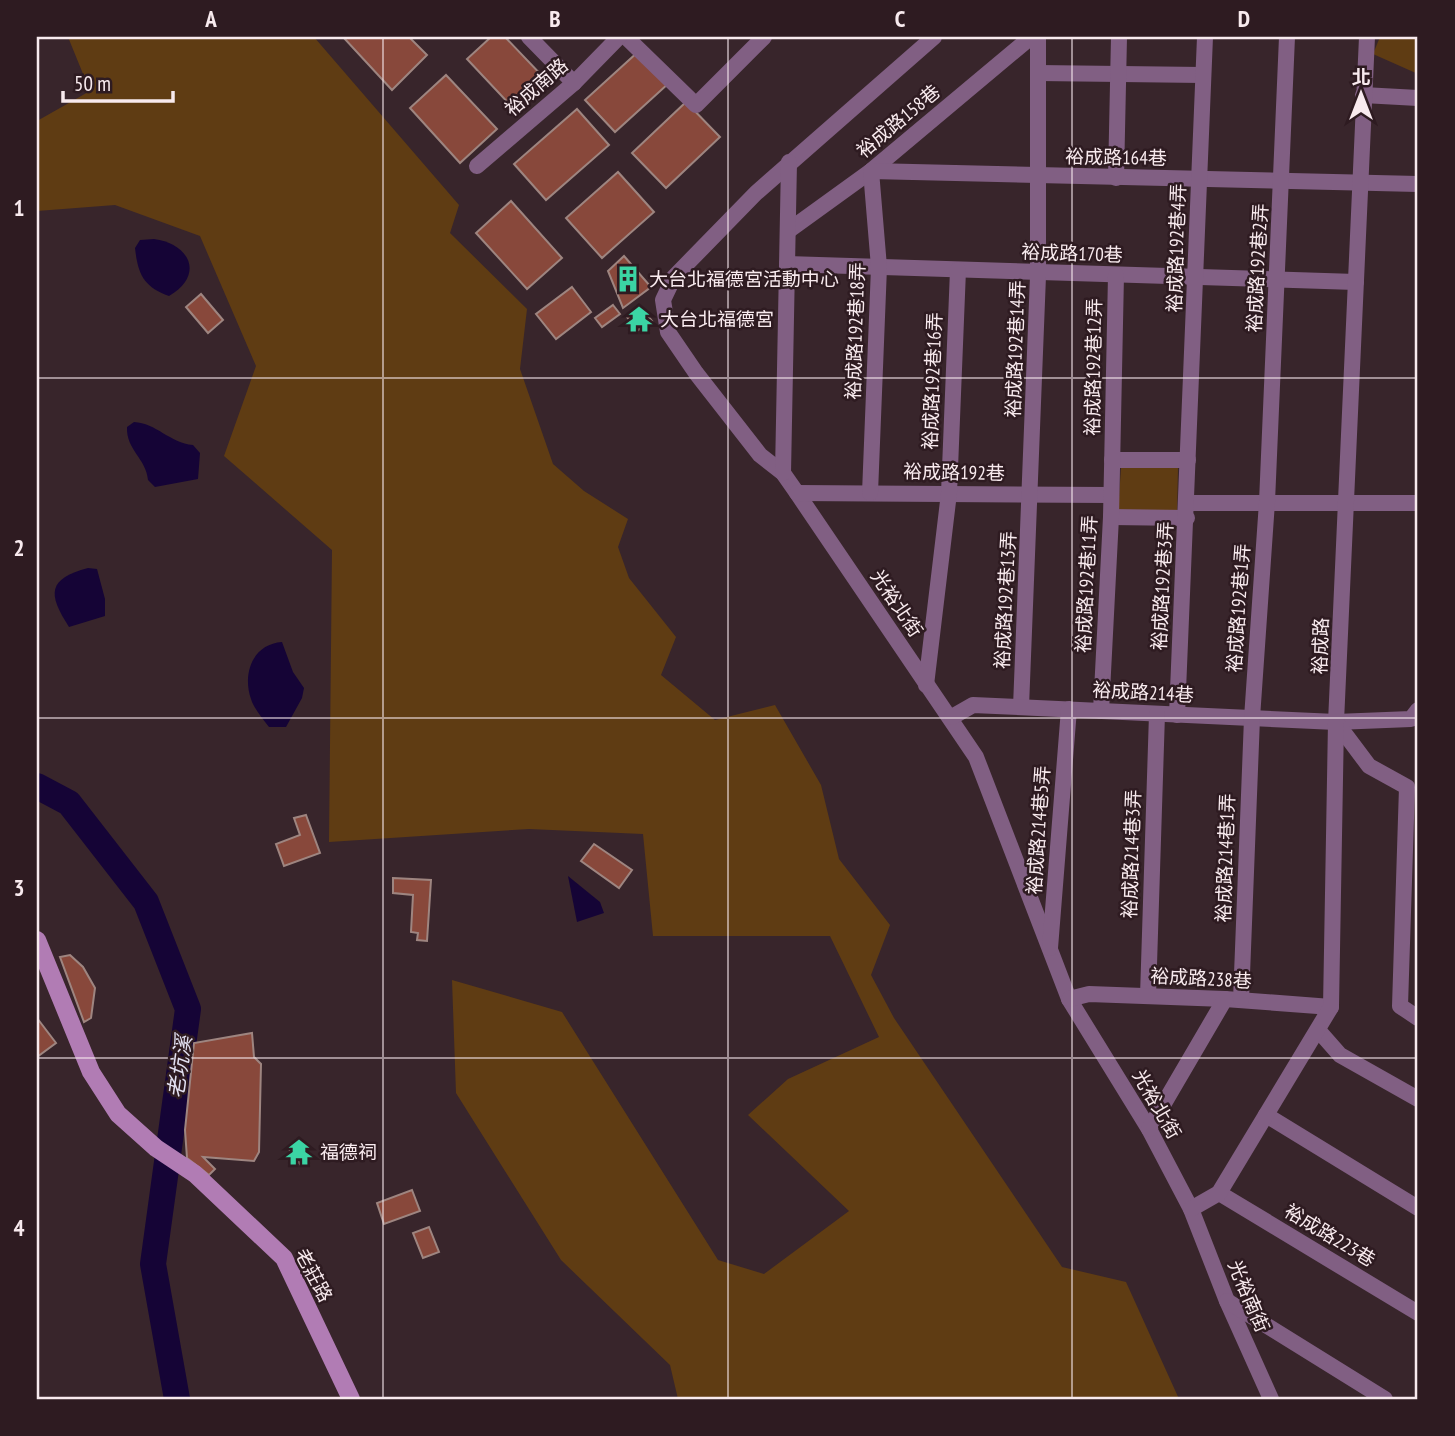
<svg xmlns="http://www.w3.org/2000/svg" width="1455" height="1436" viewBox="0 0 1455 1436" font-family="'PT Sans Narrow','Noto Sans TC',sans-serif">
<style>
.green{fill:#5f3c13}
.water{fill:#150436}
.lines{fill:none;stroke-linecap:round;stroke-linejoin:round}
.river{stroke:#150436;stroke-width:26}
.building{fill:#88483b;stroke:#9e8580;stroke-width:2}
.street{stroke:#815f83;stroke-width:16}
.secondary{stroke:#b17cb4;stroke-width:18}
.grid{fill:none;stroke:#f8eaee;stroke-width:2;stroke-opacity:0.55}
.labels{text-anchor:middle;stroke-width:5;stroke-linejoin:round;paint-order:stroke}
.street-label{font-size:19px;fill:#f8eaee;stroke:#2e1b21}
.poi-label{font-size:19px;fill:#f8eaee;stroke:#2e1b21;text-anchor:start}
.water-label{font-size:21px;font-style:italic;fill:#e3e1f2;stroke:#2e1b21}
.neatline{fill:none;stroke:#f8eaee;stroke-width:2.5}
.grid-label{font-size:23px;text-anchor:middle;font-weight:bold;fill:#f8eaee}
</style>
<rect width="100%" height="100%" fill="#38252b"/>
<!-- green -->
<g class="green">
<path d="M68,37H314L459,205L450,233L527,309L520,369L553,464L584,491L628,519L618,547L629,578L676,637L661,675L715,720L775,705L821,785L839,859L890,925L871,975L894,1018L1062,1267L1126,1282L1179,1399H678L670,1365L561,1260L456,1093L452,980L562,1012L718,1260L764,1274L849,1211L748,1115L788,1079L879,1037L830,936H653L643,834L529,829L329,842L332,550L224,456L256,366L200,236L115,205L37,211V121L90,91Z"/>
<path d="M1380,37H1418V74L1373,54Z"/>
<path d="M1121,468H1178L1177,514L1118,513Z"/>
</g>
<!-- water -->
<g class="water">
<path d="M154,239C190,244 205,275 169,296C144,287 138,275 135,248L140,240Z"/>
<path d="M134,422C156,423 170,443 193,445L200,453L198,479L155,487L148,480C146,458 126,450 127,427Z"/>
<path d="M88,568L97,569L105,599V616L69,627C47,593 48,579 88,568Z"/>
<path d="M282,642L293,672L304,688L302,698L286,727H269C263,719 254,709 251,699C242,673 253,644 282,642Z"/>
<path d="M568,876L600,902L604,913L577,922Z"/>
</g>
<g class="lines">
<!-- river -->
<path class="river" d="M37,786L69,803L146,902L188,1009L153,1264L177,1399"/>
</g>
<!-- building -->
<g class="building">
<path d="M343,37H409L427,55L392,90Z"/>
<path d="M491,37H505L547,81L515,110L467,59Z"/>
<path d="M639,51L669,83L615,132L585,100Z"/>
<path d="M446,75L497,129L460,163L410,108Z"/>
<path d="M686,102L720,137L666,188L632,153Z"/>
<path d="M577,109L609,145L546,200L514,164Z"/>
<path d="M618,172L654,212L602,258L566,218Z"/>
<path d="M511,201L562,258L527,289L476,233Z"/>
<path d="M624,256L651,287L623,308L608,271Z"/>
<path d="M572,287L591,312L556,339L536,314Z"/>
<path d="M201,294L223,320L208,333L186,307Z"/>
<path d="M613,305L620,314L602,327L595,318Z"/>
<path d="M641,307L652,321L637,331L627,317Z"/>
<path d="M306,815L320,853L284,866L276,844L300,835L294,818Z"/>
<path d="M594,844L632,870L619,888L581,861Z"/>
<path d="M393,878L431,880L427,941L417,940L418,933L411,932L413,895L393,893Z"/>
<path d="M70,955L83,967L95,988L91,1018L84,1022L60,957Z"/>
<path d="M37,1018L56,1043L37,1057Z"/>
<path d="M252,1033L254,1057L261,1064L259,1152L254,1161L203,1157L215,1169L209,1175L187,1158L185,1130L194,1043Z"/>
<path d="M298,1140L310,1156L300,1164L288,1148Z"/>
<path d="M412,1190L420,1211L384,1224L377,1203Z"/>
<path d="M429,1227L439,1252L423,1258L413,1233Z"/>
</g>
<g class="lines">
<!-- street -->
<g class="street">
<path d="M529,37L574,83"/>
<path d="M626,37L696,105L764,37"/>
<path d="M934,37L756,193L674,277L663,300L668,332L696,373L760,455L783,473L797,493L976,757L1069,999L1149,1129L1191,1209L1227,1301L1271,1399"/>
<path d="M1038,73L1203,75"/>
<path d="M1363,95L1418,98"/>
<path d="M477,166L574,83L619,37"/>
<path d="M1116,178L1119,37"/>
<path d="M788,231L871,171L1031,37"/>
<path d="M787,264L1356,282"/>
<path d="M1112,460H1188"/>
<path d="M783,473L789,162"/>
<path d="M797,493L1110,495"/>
<path d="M870,493L879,267L871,171L1418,184"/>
<path d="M1187,503H1418"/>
<path d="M1111,517L1187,518"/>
<path d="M926,685L949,493L958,270"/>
<path d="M1021,707L1038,276V37"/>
<path d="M1101,711L1111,517L1116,275"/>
<path d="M1177,715L1205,37"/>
<path d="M952,717L973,705L1336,722L1411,719L1418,710"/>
<path d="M1336,722L1369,766L1407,787L1400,1006L1418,1018"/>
<path d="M1050,948L1069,709"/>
<path d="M1148,996L1157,714"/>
<path d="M1069,999L1089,994L1225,999L1331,1007"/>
<path d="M1241,1000L1252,718L1267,502L1287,37"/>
<path d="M1318,1030L1340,1055L1418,1099"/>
<path d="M1266,1115L1418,1208"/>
<path d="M1149,1129L1225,999"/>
<path d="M1219,1193L1418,1313"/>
<path d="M1191,1209L1219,1193L1331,1007L1336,722L1367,37"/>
<path d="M1227,1301L1385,1399"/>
</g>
<!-- secondary -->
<path class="secondary" d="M37,940L91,1072L118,1114L156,1148L195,1174L284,1258L351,1399"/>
</g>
<!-- grid -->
<path class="grid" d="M383,37V1399M728,37V1399M1072,37V1399M37,378H1418M37,718H1418M37,1058H1418"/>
<!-- icons -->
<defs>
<g id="building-bare" transform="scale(2.1)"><path d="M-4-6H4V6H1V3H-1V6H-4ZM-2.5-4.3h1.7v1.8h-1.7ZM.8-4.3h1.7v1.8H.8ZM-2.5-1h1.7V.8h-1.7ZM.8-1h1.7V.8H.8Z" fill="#3bd4a4" stroke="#2e1b21" stroke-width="2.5" paint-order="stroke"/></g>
<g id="temple-bare" transform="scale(2.1)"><path d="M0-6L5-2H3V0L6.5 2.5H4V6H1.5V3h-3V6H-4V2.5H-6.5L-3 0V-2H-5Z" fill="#3bd4a4" stroke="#2e1b21" stroke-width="2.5" paint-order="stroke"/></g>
</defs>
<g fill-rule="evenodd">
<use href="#building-bare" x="628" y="279"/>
<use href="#temple-bare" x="639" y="319"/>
<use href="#temple-bare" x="299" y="1152"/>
</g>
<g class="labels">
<!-- street labels -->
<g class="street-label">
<text transform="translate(536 87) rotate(-41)" y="7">裕成南路</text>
<text transform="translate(898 121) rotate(-40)" y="7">裕成路158巷</text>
<text transform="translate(1116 157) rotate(1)" y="7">裕成路164巷</text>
<text transform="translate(1176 248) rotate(-88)" y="7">裕成路192巷4弄</text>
<text transform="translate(1072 253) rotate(2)" y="7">裕成路170巷</text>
<text transform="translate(1257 268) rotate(-87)" y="7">裕成路192巷2弄</text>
<text transform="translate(855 331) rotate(-88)" y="7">裕成路192巷18弄</text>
<text transform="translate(1015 349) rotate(-88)" y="7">裕成路192巷14弄</text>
<text transform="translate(1093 367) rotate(-89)" y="7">裕成路192巷12弄</text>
<text transform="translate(932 381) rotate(-88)" y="7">裕成路192巷16弄</text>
<text transform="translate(954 472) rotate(1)" y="7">裕成路192巷</text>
<text transform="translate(1086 584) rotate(-87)" y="7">裕成路192巷11弄</text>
<text transform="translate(1162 586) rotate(-87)" y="7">裕成路192巷3弄</text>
<text transform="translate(1005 600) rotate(-87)" y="7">裕成路192巷13弄</text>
<text transform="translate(897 603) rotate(56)" y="7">光裕北街</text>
<text transform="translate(1238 608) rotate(-86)" y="7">裕成路192巷1弄</text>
<text transform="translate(1320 646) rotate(-88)" y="7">裕成路</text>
<text transform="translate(1143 692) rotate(3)" y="7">裕成路214巷</text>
<text transform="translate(1038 830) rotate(-86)" y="7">裕成路214巷5弄</text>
<text transform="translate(1131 854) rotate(-88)" y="7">裕成路214巷3弄</text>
<text transform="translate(1225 858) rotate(-88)" y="7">裕成路214巷1弄</text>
<text transform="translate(1201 978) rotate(3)" y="7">裕成路238巷</text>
<text transform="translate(1157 1104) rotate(60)" y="7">光裕北街</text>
<text transform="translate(1330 1235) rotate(31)" y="7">裕成路223巷</text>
<text transform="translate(314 1275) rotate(62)" y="7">老莊路</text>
<text transform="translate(1249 1296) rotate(67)" y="7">光裕南街</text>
</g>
<!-- poi labels -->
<g class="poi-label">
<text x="649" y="286">大台北福德宮活動中心</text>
<text x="660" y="326">大台北福德宮</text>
<text x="320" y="1159">福德祠</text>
</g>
<!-- water labels -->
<g class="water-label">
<text transform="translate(180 1067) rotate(-82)" y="7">老坑溪</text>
</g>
</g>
<!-- border -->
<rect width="1455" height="1436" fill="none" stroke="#2e1b21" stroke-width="77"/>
<!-- north arrow -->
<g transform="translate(1361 94)" stroke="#2e1b21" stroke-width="5" paint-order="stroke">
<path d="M0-5L12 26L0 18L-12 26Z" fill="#f8eaee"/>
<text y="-10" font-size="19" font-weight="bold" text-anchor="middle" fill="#f8eaee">北</text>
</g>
<!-- scale -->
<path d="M63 91v10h110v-10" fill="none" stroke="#f8eaee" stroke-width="3.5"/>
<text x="74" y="91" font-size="21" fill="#f8eaee" stroke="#2e1b21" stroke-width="5" paint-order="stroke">50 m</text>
<rect x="38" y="38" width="1378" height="1360" class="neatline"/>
<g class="grid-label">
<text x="211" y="27">A</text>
<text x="555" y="27">B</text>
<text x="900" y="27">C</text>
<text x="1244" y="27">D</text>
<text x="19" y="216">1</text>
<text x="19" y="556">2</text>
<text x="19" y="896">3</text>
<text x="19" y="1236">4</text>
</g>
</svg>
